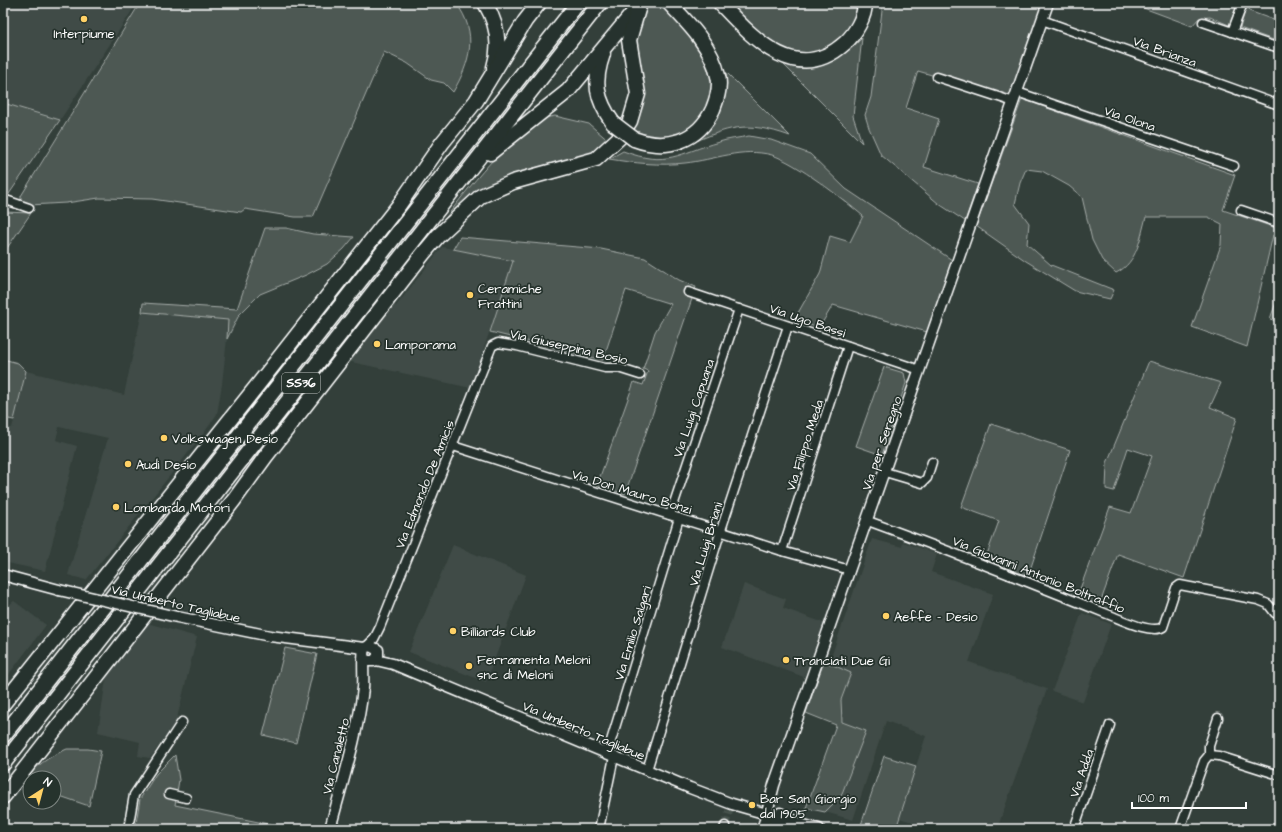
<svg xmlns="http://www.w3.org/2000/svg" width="1282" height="832" viewBox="0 0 1282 832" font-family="'Architects Daughter',sans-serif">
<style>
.built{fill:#404c47}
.green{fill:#4d5853;stroke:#a6aca9}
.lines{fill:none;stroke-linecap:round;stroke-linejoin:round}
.minor-tunnel{stroke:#47524e;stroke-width:8;stroke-dasharray:8 4;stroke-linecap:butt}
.minor-casing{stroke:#fff;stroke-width:11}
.tertiary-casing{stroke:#fff;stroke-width:13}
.trunk-casing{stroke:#fff;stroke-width:17}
.minor{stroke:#26332d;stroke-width:8}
.tertiary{stroke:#26332d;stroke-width:10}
.trunk{stroke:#26332d;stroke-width:14}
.tertiary-bridge-casing{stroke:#fff;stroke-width:13;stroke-linecap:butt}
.trunk-bridge-casing{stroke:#fff;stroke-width:17;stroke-linecap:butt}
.tertiary-bridge{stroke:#26332d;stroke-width:10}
.trunk-bridge{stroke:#26332d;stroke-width:14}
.poi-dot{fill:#ffd166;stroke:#26332d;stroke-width:1.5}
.labels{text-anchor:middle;stroke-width:3.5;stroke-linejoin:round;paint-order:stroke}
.shield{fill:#26332d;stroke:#bec2c0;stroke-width:1}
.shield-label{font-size:12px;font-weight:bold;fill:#fff}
.poi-label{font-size:13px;fill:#fff;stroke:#26332d;text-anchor:start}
.street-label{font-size:13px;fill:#fff;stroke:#26332d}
</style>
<rect width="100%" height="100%" fill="#333f3a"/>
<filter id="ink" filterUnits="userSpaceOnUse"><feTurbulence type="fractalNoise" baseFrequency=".025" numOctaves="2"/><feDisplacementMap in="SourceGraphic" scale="8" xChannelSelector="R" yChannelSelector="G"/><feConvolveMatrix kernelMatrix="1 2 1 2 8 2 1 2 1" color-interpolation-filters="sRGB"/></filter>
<g filter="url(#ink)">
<!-- built -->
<g class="built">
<path d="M3,3H137L60,120L3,103Z"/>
<path d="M442,247L513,260L471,388L347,361L391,303L396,306Z"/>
<path d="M142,312L229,320L222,384L217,414L204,433L86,580L68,575L108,438L59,427L56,440L77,446L45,571L3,562V426L12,428L26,371L124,395Z"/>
<path d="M872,539L902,547L903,542L937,554L931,572L993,594L969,662L1047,689L997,829H937L899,818L926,736L886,721L853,820L825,812L841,796L865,731L842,722L841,700L851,673L829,663Z"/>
<path d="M453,545L526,575L486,682L409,652Z"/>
<path d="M744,584L786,599L783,608L824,623L804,677L722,647Z"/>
<path d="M14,601L46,625L3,682V623L8,606Z"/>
<path d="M1082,613L1111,624L1083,702L1052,691Z"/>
<path d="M147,623L197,637L176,722L150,758L138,756L140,742L98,732L107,673Z"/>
</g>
<!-- green -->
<g class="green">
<path d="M140,3H456C479,33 470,63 453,92L444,83L431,80L407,63L384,52L313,217H295L245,209L241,212L152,199L99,198L66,203L30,205L21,200V196Z"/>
<path d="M648,3H664L673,13L714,68L712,103L694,127L668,140L632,133L640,111L643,89L641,68L635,44L642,13Z"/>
<path d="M728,3H861L859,17L838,45L804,55L786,52L770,43Z"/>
<path d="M883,3H1042L1011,98L918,71L906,108L939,119L924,167L978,184L965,221L939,204L881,155L869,128L865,115L871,97Z"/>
<path d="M1130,3H1238L1229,25L1210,17L1199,18L1192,26Z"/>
<path d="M1247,5L1250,7L1249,11L1279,22V42L1240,28Z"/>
<path d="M862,38L853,116L862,143L782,63C811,78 842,59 862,38Z"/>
<path d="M726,72L790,136C745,120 729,127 687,145C717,124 725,109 726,72Z"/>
<path d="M1022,99L1235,175L1223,210L1279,229V237L1273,235L1247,347L1192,327L1221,245L1222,224L1208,217H1146C1140,238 1138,262 1116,273L1102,260L1092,240L1082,197L1069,186L1042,171L1026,169L1020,183L1015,204L1029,223L1027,244L1051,265L1114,290L1110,299L1075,291L1026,261L976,226Z"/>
<path d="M3,103L60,120L9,194L3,192Z"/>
<path d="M555,116L589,124L610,142L594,153L509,180L433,234C464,195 498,145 541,120C545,117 551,117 555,116Z"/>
<path d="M749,136L771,140L810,154L846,189L952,260L927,332L833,305L819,328L794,320L820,274L830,236L850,242L863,216C843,199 797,163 772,155C742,147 714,160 685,163C660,166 634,163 609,159L623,151C668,168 678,153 719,142C728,139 739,138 749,136Z"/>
<path d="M4,212L31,213L3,254V214Z"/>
<path d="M265,228H286L313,234L354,237L344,249L327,264L306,275L260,294L239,315L227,339L228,320L142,312L143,303L237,309Z"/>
<path d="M460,237L601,249L645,258L679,280L696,287L625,494L597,485L634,382L643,385L648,371L643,369L655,332L671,304L626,290L603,360L490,332L513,261L453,249Z"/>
<path d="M1279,294V322L1270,319Z"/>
<path d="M3,359L18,363L26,371L14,420L3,418Z"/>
<path d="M1149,361L1221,383L1210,407L1237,418L1184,578L1118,554L1099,606L1077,597L1110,507L1131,513L1152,456L1128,448L1114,491L1106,489L1107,463Z"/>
<path d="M884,367L904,373L906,383L882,455L856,446Z"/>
<path d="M991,424L1070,450L1028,576L985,560L999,521L961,507Z"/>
<path d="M285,648L317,654L296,743L263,735Z"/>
<path d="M824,661L851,673L841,700L842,722L866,731L841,796L825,812L806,808L836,725L806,713Z"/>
<path d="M67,749H88L101,751L89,806L54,794V778H30V786L23,783C35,766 48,757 67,749Z"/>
<path d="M175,755L179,780L175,805L278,826L277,829H135L140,799L156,774Z"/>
<path d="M884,756L916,766L896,829L860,828Z"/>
</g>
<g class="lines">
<!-- minor-tunnel -->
<path class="minor-tunnel" d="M725,826L729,811"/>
<!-- minor casing -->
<g class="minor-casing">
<g id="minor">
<path d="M1042,20L1279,105"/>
<path d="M1203,22L1279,48"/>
<path d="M1232,32L1243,3"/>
<path d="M937,77L1014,102"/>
<path d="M1017,92L1234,166"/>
<path d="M3,199L29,208"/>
<path d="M1241,210L1279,223"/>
<path d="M688,292L920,370"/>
<path d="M453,446L782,551L850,570"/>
<path d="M885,472L922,483L927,478L932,462"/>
<path d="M670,515L739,309"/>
<path d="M868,521C950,551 1031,583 1112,616C1124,621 1152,634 1163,627L1176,588L1180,585L1258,600L1268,604L1275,613L1279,614"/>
<path d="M782,551L848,346"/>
<path d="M367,646L374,639L380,627L492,346L498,343L517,346L605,368H618L640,375"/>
<path d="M607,754L679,518"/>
<path d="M1209,755L1219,756L1279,775"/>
<path d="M647,770L721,530L788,326"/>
<path d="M169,794L186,798"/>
<path d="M128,829L134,795L182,722"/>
<path d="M599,829L614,757"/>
<path d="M724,829L725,826"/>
<path d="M1074,829L1110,725"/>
<path d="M1180,829L1204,761L1209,755V746L1218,718"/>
</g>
</g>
<!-- tertiary casing -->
<g class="tertiary-casing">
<g id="tertiary">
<path d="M3,575L59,590"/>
<path d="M177,617L270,636L364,648"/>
<path d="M376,660L393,664L690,788L732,804L767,814"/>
<path d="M780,813L800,824L819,829"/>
<path d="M800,824L771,819L768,816L767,812L774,785L1048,3"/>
<path d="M330,829C342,783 358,735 363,688C364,679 362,653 364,648L370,646L378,650V656L374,661H368L363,658"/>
<path d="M762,829L767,815"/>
</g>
</g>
<!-- trunk casing -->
<g class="trunk-casing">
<g id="trunk">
<path d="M485,3C497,23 501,45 494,67"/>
<path d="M720,3C753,38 796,87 845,43C855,34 865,17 865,3"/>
<path d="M603,54C593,82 596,99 613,123"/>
<path d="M634,139C666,151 698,142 713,109C717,99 721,87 718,76C712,47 689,24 669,3"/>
<path d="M490,153L568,91L633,13"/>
<path d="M3,704L260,382L399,205L442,143L476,101L525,21L539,3"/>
<path d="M3,736L578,3"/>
<path d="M3,764L600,3"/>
<path d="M3,797L234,500L266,456L423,254L438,236L481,196L513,182L596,159L620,137L630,121L638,94L629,40L639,6"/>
</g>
</g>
<!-- minor -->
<use href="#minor" class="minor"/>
<!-- tertiary -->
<use href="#tertiary" class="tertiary"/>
<!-- trunk -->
<use href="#trunk" class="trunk"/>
<!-- tertiary-bridge casing -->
<g class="tertiary-bridge-casing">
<path id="tertiary-bridge" d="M59,590L177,617"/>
</g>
<!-- trunk-bridge casing -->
<g class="trunk-bridge-casing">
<path id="trunk-bridge" d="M613,123L634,139"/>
</g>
<!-- tertiary-bridge -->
<use href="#tertiary-bridge" class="tertiary-bridge"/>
<!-- trunk-bridge -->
<use href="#trunk-bridge" class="trunk-bridge"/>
</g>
</g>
<!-- markers -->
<g class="poi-dot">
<circle cx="84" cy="19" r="4"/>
<circle cx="470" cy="295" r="4"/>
<circle cx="377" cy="344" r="4"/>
<circle cx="164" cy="438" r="4"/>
<circle cx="128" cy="464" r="4"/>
<circle cx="116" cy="507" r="4"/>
<circle cx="886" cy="616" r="4"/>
<circle cx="453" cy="631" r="4"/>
<circle cx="786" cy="660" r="4"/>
<circle cx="469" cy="666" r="4"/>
<circle cx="752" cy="805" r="4"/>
</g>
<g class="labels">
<!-- shield labels -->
<rect class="shield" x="282" y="373" width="38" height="20" rx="3"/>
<g class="shield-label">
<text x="301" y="387">SS36</text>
</g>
<!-- poi labels -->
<g class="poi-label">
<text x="84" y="38" text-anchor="middle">Interpiume</text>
<text x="478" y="293">Ceramiche<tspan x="478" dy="15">Frattini</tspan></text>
<text x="385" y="349">Lamporama</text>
<text x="172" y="443">Volkswagen Desio</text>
<text x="136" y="469">Audi Desio</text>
<text x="124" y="512">Lombarda Motori</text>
<text x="894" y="621">Aeffe - Desio</text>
<text x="461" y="636">Billiards Club</text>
<text x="477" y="664">Ferramenta Meloni<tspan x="477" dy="15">snc di Meloni</tspan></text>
<text x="794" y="665">Tranciati Due Gi</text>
<text x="760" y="803">Bar San Giorgio<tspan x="760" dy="15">dal 1905</tspan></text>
</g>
<!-- street labels -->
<g class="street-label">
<text transform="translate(1165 51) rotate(20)" y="5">Via Brianza</text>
<text transform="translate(1130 118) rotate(19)" y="5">Via Olona</text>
<text transform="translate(808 320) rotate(19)" y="5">Via Ugo Bassi</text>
<text transform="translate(569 346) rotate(13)" y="5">Via Giuseppina Bosio</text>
<text transform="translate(693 408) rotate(-71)" y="5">Via Luigi Capuana</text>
<text transform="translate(881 443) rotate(-71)" y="5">Via per Seregno</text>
<text transform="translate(804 445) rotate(-72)" y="5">Via Filippo Meda</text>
<text transform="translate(424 484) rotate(-68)" y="5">Via Edmondo De Amicis</text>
<text transform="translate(632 491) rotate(17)" y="5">Via Don Mauro Bonzi</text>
<text transform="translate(705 544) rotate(-73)" y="5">Via Luigi Briani</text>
<text transform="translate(1039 574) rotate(22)" y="5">Via Giovanni Antonio Boltraffio</text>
<text transform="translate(176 603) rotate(13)" y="5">Via Umberto Tagliabue</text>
<text transform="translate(632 633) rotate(-73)" y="5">Via Emilio Salgari</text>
<text transform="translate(584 730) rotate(23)" y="5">Via Umberto Tagliabue</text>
<text transform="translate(335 756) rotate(-76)" y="5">Via Canaletto</text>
<text transform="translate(1081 773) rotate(-71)" y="5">Via Adda</text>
</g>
</g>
<!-- margin -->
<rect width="1282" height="832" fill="none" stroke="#26332d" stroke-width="16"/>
<rect x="8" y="8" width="1266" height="816" fill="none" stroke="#fff" stroke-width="1.5" filter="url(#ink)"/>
<!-- north arrow -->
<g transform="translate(42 790) rotate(36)"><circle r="19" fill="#26332d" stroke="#7d8581"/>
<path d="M0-3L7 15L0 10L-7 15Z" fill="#ffd166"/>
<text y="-6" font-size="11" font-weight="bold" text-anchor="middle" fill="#ffffff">N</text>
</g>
<!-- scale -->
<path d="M1132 802v6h114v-6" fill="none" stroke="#ffffff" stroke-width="2"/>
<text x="1138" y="802" font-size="12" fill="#ffffff" stroke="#26332d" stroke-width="3" paint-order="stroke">100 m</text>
</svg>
